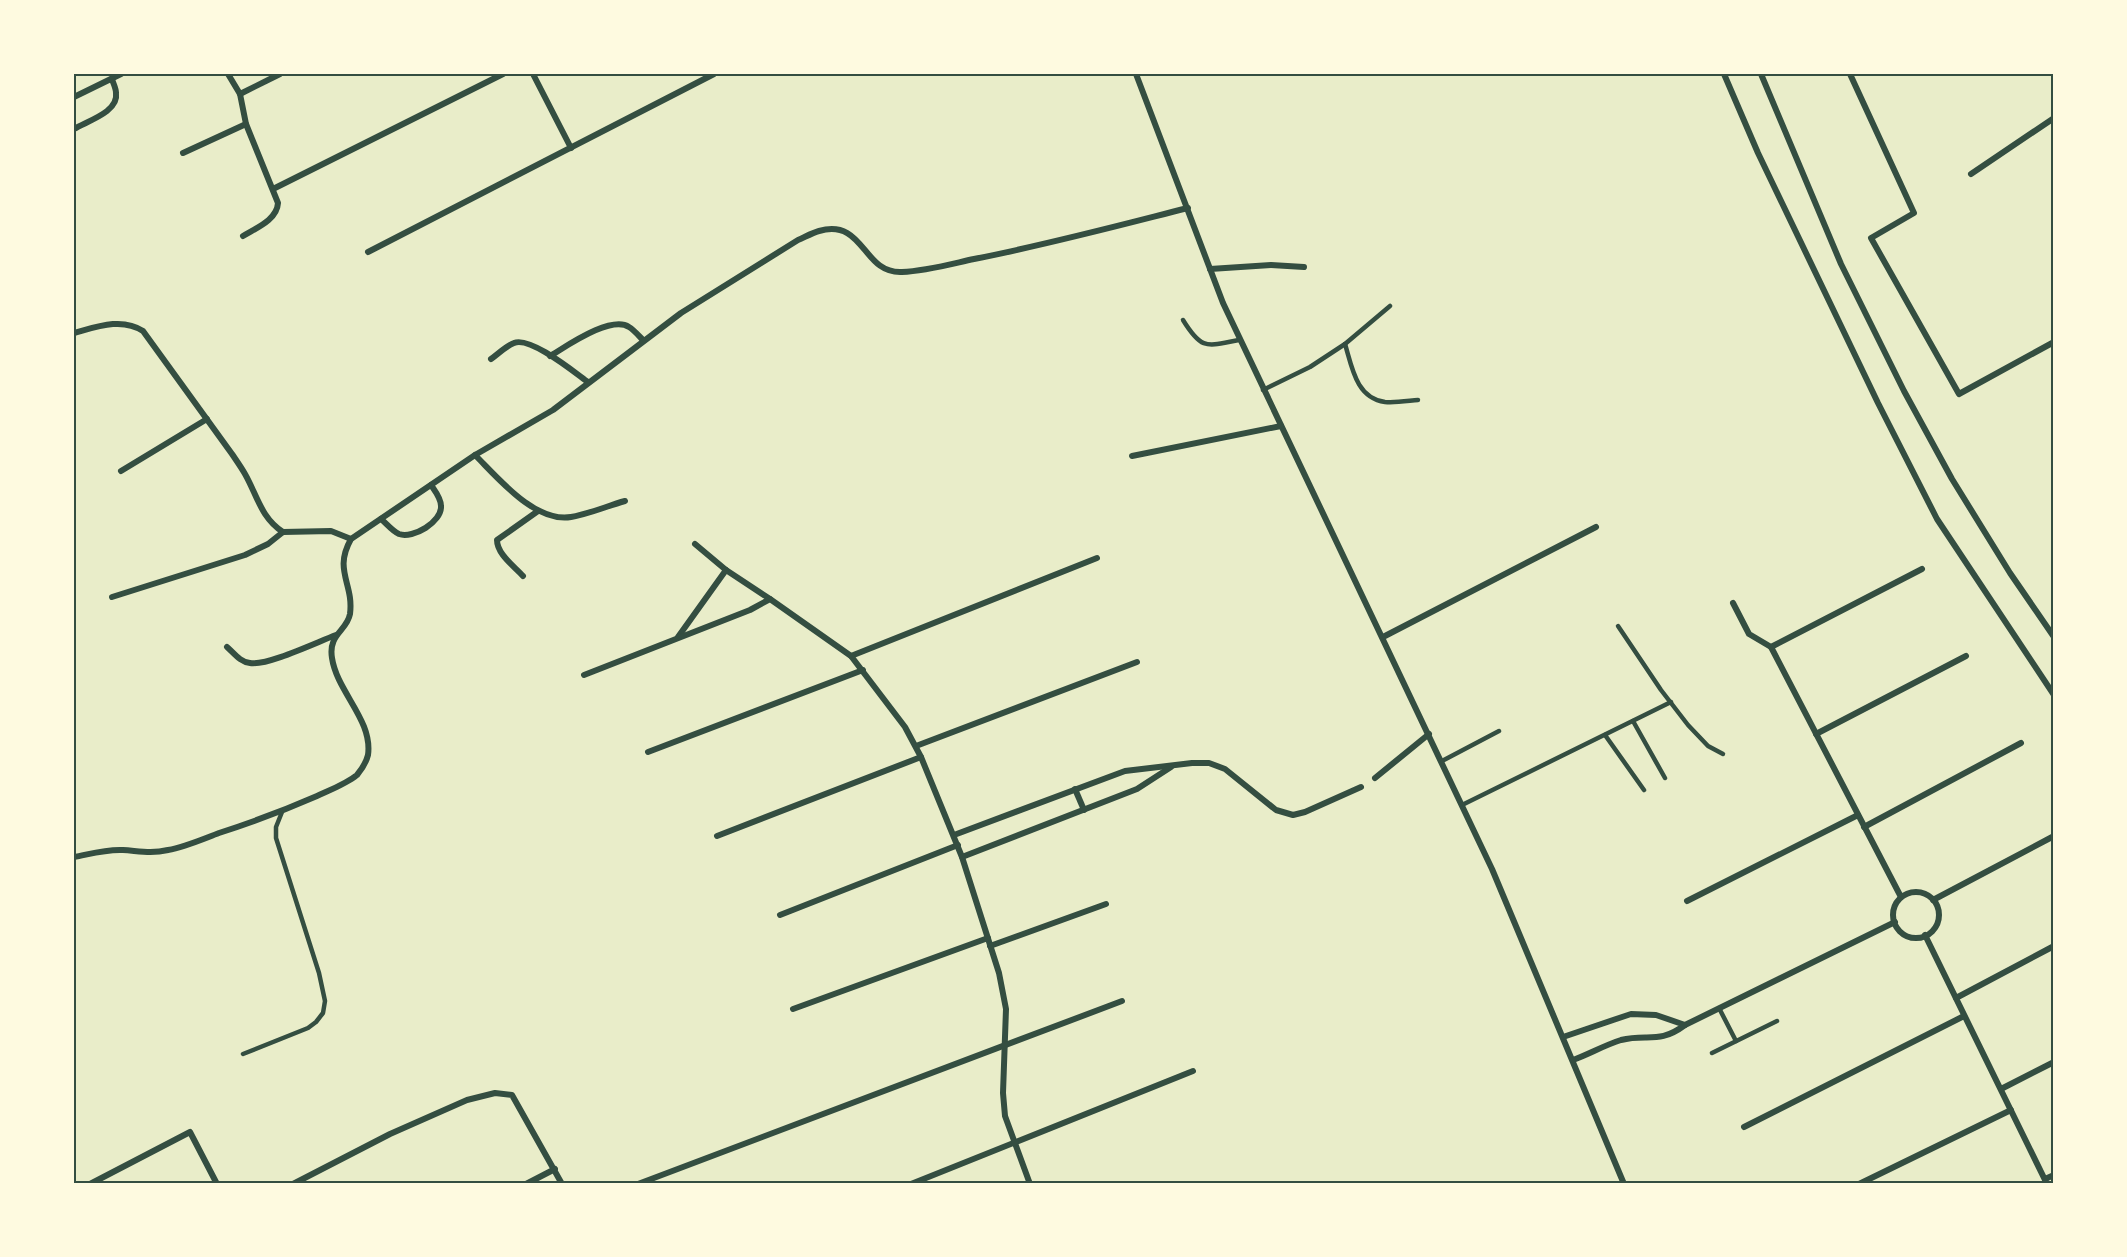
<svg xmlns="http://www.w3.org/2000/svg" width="2127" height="1257" viewBox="0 0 2127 1257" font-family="Montserrat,sans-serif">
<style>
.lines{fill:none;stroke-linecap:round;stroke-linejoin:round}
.service{stroke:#344e41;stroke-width:4.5}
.minor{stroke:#344e41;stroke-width:6}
.neatline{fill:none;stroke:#344e41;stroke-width:2}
</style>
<rect width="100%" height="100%" fill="#e9edc9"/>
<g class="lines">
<!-- service -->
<g class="service">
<path d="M1183,320C1202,351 1207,346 1239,340"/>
<path d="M1345,344C1352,367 1356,398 1385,402C1395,403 1407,401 1418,400"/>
<path d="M1263,390L1310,367L1345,344L1390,306"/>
<path d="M1618,626L1661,690L1688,725L1708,746L1723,754"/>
<path d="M1633,721L1665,778"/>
<path d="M1605,735L1644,790"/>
<path d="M1442,761L1499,731"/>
<path d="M1462,805L1671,702"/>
<path d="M1719,1008L1736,1041"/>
<path d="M1712,1053L1777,1021"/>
<path d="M243,1054L308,1028L316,1022L323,1013L325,1001L319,973L276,838V827L282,812"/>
</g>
<!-- minor -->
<g class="minor">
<path d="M228,74L240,94L246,124L278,203C277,220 256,228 243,236"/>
<path d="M533,74L571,148"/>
<path d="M1136,74L1223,303L1492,869L1624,1184"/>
<path d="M1724,74L1758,153L1878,403L1937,519L2054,695"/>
<path d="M1761,74L1841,264L1904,391L1952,479L2010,573L2054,637"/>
<path d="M1850,74L1914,213L1871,238L1959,394L2054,342"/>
<path d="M240,94L280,74"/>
<path d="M74,97L121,74"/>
<path d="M74,129C87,121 119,112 116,93C116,88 113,83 112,79"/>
<path d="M183,153L246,124"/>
<path d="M1971,174L2054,118"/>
<path d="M273,189L503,74"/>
<path d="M368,252L714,74"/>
<path d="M1210,269L1271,265L1304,267"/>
<path d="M74,333C96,327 122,317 143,331L232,454C236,460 241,467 245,474C257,495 261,518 283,532"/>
<path d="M550,356C567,346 611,315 629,327C634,330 639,336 643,340"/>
<path d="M491,359C498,354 506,346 514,343C530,336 574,372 588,382"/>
<path d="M475,455C498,478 535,523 571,517C589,514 607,506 625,501"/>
<path d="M1132,456L1281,426"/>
<path d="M121,471L207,419"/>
<path d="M381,519C387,524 392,531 399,534C413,539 442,522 441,506C441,498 435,491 431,485"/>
<path d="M695,544L726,570L770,599"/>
<path d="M523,576C514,566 497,554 497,540L538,511"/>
<path d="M112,597L245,555L268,544L283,532L331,531L351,539"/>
<path d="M1733,603L1749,634L1771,647L1901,897"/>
<path d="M678,637L726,570"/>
<path d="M1383,637L1596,527"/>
<path d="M227,647C234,653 240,662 250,663C267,666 317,642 336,635"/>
<path d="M1771,647L1922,569"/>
<path d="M851,656L1097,558"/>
<path d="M584,675L750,610L770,599L851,656L905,727L921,757L962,857L999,973L1006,1009L1003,1093L1005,1116L1030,1184"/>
<path d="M1816,734L1966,656"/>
<path d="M916,746L1137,662"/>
<path d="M648,752L863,670"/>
<path d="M1375,778L1429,734"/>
<path d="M1075,789L1084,810"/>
<path d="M1864,827L2021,743"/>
<path d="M954,835L1125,771L1192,763H1209L1225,769L1276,810L1293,815L1305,812L1361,787"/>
<path d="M717,836L921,757"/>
<path d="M74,857C90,854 106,849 123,850C139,851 151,854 168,850C185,847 203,839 219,833C253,822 285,810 317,796C330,790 346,784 357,775C362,769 366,763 368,755C373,720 337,692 332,658C328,634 347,631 350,614C354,583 333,571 351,539L475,455L553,410L681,313L798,240C805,237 812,233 819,231C865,218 862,274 902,272C926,271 951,264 974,259C1046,245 1117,226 1188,208"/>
<path d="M962,857L1137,789L1171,767"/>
<circle cx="1916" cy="915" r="23"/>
<path d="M1933,900L2054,836"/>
<path d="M1687,901L1858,815"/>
<path d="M780,915L958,845"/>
<path d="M1925,935L2047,1184"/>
<path d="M990,946L1106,904"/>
<path d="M1956,998L2054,946"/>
<path d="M793,1009L988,938"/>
<path d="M1685,1025L1895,922"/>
<path d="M1563,1037L1631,1014L1656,1015L1685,1025C1658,1045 1648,1033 1621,1040C1605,1045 1589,1054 1573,1060"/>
<path d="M2001,1089L2054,1062"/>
<path d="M1744,1127L1964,1016"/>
<path d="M2045,1179L2054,1175"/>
<path d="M90,1184L190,1132L217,1184"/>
<path d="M293,1184L390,1134L467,1100L495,1093L512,1095L562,1184"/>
<path d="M526,1184L555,1169"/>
<path d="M638,1184L1122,1001"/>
<path d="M911,1184L1193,1071"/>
<path d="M1859,1184L2011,1110"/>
</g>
</g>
<!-- border -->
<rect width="2127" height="1257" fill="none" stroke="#fefae0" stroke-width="150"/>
<rect x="75" y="75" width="1977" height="1107" class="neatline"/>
</svg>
